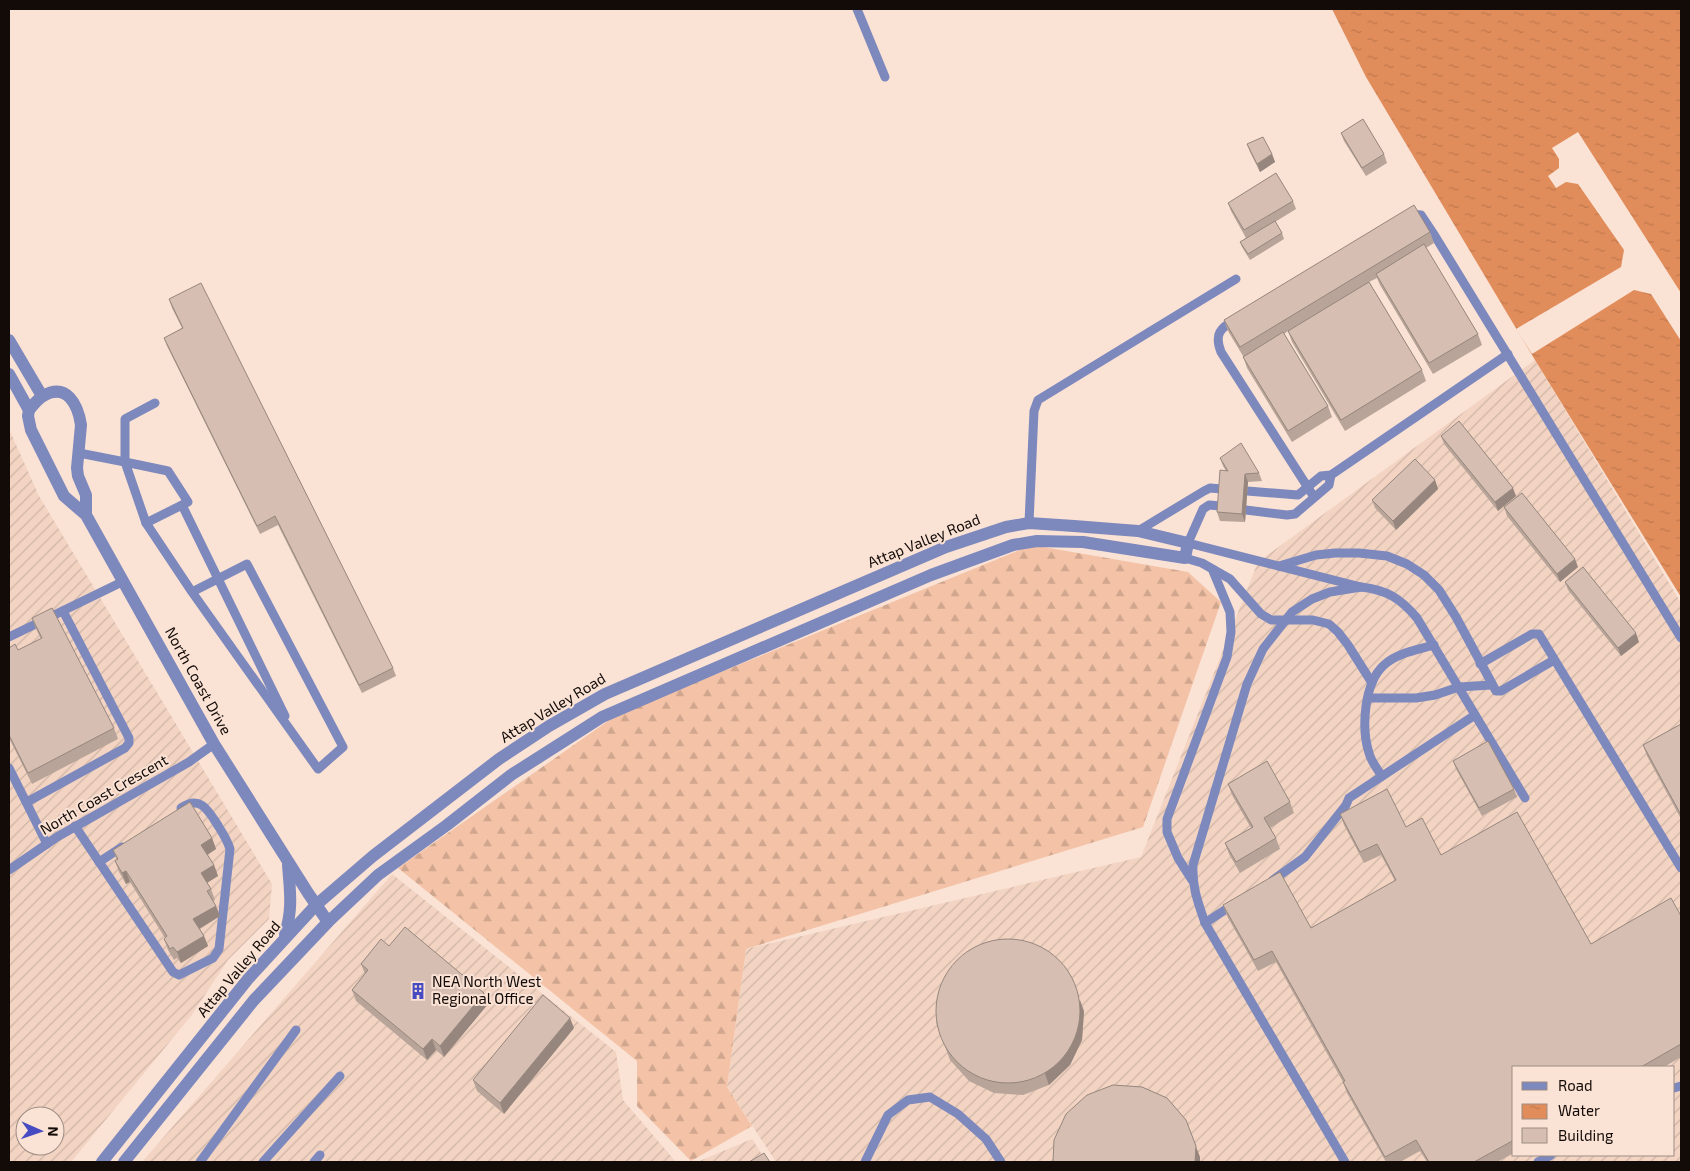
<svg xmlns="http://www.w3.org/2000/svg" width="1690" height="1171" viewBox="0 0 1690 1171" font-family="'Exo 2',sans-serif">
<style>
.industrial{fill:url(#industrial-furrows);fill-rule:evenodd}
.forest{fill:url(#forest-firs)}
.water{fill:url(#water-ripples)}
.pier{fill:#fae2d5}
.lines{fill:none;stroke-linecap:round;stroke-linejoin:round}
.service{stroke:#7d88bd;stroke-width:9}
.minor{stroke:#7d88bd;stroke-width:12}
.wall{fill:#b8a499}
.shaded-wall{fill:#96867d}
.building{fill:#d6bfb2;stroke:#96867d}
.labels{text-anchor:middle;stroke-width:4;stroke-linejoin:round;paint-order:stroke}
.street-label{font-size:15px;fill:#130b07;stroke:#fae2d5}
.poi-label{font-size:15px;fill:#130b07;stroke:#fae2d5;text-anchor:start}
</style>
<defs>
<pattern id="industrial-furrows" width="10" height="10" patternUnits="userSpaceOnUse" patternTransform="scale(1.25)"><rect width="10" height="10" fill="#f3d4c3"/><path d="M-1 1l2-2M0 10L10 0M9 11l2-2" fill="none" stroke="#cfb5a6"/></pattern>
<pattern id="forest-firs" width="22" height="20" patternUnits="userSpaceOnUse" patternTransform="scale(1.25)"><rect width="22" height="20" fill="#f4c3a7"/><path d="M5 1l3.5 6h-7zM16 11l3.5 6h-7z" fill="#d0a68e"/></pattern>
<pattern id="water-ripples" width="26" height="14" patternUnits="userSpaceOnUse" patternTransform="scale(1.25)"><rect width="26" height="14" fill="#e18d5b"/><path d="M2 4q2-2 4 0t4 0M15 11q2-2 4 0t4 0" fill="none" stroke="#c0784e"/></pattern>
</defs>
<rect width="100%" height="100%" fill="#fae2d5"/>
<!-- industrial -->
<g class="industrial">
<path d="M1535,360L1681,603V1162H776L727,1087L746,949L1141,857L1258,562ZM1514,1067H1674V1155H1514Z"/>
<path d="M9,429L39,496L272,884L269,919L228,960L191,1016L71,1162H9ZM25,1116H55V1146H25Z"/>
<path d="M392,874L616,1052L623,1100L676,1162H142Z"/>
<path d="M752,1139L767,1162H697Z"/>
</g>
<!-- forest -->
<path class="forest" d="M1032,545L1188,572L1221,602L1143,827L746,949L727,1087L752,1126L691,1161L637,1106V1061L398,868L618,714Z"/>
<!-- water -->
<path class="water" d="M1332,9H1681V597L1535,360L1366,77Z"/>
<!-- pier -->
<path class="pier" d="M1578,132L1681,293V341L1651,294L1634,290L1532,354L1516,329L1621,267L1624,250L1578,184L1566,182L1556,188L1548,176L1559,168V159L1552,148Z"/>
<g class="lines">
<!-- service -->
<g class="service">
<path d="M857,9L885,77"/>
<path d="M1410,214L1421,215L1435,236L1681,638"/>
<path d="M1236,319C1220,328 1214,334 1221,352L1314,497"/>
<path d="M79,453L125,462L146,523L192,592L318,769L343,747L247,564L192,592"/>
<path d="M1247,491L1298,495L1321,476L1331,475L1508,354"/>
<path d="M182,505L285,716"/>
<path d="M1221,506L1209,505L1203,509L1188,543L1361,587C1387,590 1400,598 1417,618L1525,798"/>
<path d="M1246,510L1287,515L1295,514L1329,485L1331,475"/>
<path d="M146,523L188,502L168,471L125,462V419L155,403"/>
<path d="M1029,523L1034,411L1038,400L1236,279"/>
<path d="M1138,531L1204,491L1210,488L1222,489"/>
<path d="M1185,558L1202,563L1230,579L1261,614L1271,620H1313L1329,624L1338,632L1348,645L1372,683"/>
<path d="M1279,566L1316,555L1335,553H1359L1387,556L1407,564L1424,575L1439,590L1456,617L1496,691H1501L1554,660"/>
<path d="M9,637L124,581"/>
<path d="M1480,664L1532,634H1539L1681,868"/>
<path d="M1368,698H1416L1435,695L1459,687L1491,685"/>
<path d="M9,768L47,844"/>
<path d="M1382,776C1377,769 1371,761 1369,753C1361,728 1364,683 1384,665C1397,653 1417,650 1434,645"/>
<path d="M27,802L125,748L129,743V738L63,611"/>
<path d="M75,826L173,972L179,975L213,958L219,949L230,849C227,839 222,832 217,824C208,810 200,795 181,808"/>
<path d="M99,862L122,847"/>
<path d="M9,870L57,837L189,762L214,744"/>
<path d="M1192,880L1178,858L1167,832V819L1227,657L1231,632L1230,612L1213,571"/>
<path d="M1273,880L1305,857L1346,805L1349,798L1475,715"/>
<path d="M1205,923L1234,904"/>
<path d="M1674,1088L1681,1086"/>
<path d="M200,1162L296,1030"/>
<path d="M263,1162L340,1076"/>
<path d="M314,1162L320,1155"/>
<path d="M865,1162L888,1115L908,1100L930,1097L958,1114L986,1139L1001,1162"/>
<path d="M1345,1162L1205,923C1198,902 1192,888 1193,865L1247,684L1263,649L1292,612L1312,599L1330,592L1361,587"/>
<path d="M1538,1162L1551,1155"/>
</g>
<!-- minor -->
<g class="minor">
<path d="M9,340L42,396"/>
<path d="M9,374L29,410"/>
<path d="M86,515V495L78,476L77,468L81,425C78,405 67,382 43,396C38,399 33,405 29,410L28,416L31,430L64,496L86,515L214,744L308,893L328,922"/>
<path d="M285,934C293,909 290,891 288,865"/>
<path d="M102,1162L248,979L316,905L373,856L499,759L549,726L605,694L946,547L1006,527L1029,523L1074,526L1138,531L1188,543L1185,558L1083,542L1037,541L1013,545L931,575L602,717L511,775L447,825L378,875L328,922L254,1000L124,1162"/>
</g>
</g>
<!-- wall -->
<g class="wall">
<path d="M1341,133L1384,154L1387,163L1366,176L1344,141Z"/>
<path d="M1247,144L1272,154L1275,162L1260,172L1250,152Z"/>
<path d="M1293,201L1296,209L1275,222L1282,233L1284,239L1250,260L1242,247L1240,242L1246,238L1231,211L1228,203Z"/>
<path d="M1430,232L1434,243L1426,248L1478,334L1482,345L1433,374L1380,285L1377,278L1369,282L1422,370L1426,381L1345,431L1292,342L1288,331L1284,334L1328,406L1332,417L1292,442L1247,368L1243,356L1228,331L1224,320Z"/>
<path d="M169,299L393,668L396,676L362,693L278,525L260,534L167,346L164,338L182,328L172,308Z"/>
<path d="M1441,436L1516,496L1498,511L1444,444Z"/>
<path d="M1220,458L1259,473L1262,481L1248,482L1245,522L1220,521L1217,512L1226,471L1223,466Z"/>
<path d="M1435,480L1438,489L1396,530L1375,508L1372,500Z"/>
<path d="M1504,507L1578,567L1560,582L1507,516Z"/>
<path d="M1565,582L1639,642L1621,656L1568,590Z"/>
<path d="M32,618L114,728L118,739L32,784L9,738V648L18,650L41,639L36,629Z"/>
<path d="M1681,724V819L1647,756L1643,745Z"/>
<path d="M1453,761L1514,789L1517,797L1482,816L1456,769Z"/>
<path d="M1228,784L1290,802L1294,813L1270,828L1276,838L1280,849L1240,873L1229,854L1225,843L1251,828L1232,795Z"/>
<path d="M1340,814L1406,827L1441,855L1591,944L1681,916V1057L1664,1067H1514V1153L1497,1162H1427L1420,1151L1400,1162H1386L1347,1093L1343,1082L1276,962L1258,971L1227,916L1223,905L1311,928L1395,881L1381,855L1364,863L1344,825Z"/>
<path d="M212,838L216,849L207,855L214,865L218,876L207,883L211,889L215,900L213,901L220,916L200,929L204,936L208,946L181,963L177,958L174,960L168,950L164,939L165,938L130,882L126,884L119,872L115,861L117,860L113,850Z"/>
<path d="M389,946L488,1004L444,1057L436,1050L427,1060L356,1001L352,990L365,974L361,964Z"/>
<path d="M1084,1011L1082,1040L1070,1065L1049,1085L1023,1095L994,1093L969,1081L950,1060L936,1022Z"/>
<path d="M574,1028L504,1114L477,1091L473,1080Z"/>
</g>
<!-- shaded-wall -->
<g class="shaded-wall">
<path d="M1272,154L1275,162L1260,172L1257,164Z"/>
<path d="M1245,474L1248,482L1245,522L1242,514Z"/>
<path d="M1435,480L1438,489L1396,530L1393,521Z"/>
<path d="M1513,488L1516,496L1498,511L1495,502Z"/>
<path d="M1575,559L1578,567L1560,582L1557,574Z"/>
<path d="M1636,633L1639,642L1621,656L1618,648Z"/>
<path d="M212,838L216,849L205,856L201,845Z"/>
<path d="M214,865L218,876L205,884L201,873Z"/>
<path d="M126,871L130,882L126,884L122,873Z"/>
<path d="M216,906L220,916L197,930L193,919Z"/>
<path d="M204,936L208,946L181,963L177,952Z"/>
<path d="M484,993L488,1004L444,1057L440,1046Z"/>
<path d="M1080,1000L1084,1011L1082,1040L1070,1065L1049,1085L1045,1074Z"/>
<path d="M570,1018L574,1028L504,1114L500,1103Z"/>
<path d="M432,1039L436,1050L427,1060L423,1049Z"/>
<path d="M1190,1131L1200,1157V1162H1195Z"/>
</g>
<!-- building -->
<g class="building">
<path d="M1363,119L1384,154L1362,168L1341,133Z"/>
<path d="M1263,137L1272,154L1257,164L1247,144Z"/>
<path d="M1276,173L1293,201L1244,230L1228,203Z"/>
<path d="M1414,205L1430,232L1240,347L1224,320Z"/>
<path d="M1275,221L1282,233L1248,254L1240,242Z"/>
<path d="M1424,244L1478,334L1429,363L1376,274Z"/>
<path d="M1369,282L1422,370L1341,420L1288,331Z"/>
<path d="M201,283L393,668L359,685L275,516L257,526L164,338L183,328L169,299Z"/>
<path d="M1283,332L1328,406L1288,431L1243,357Z"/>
<path d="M1459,421L1513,488L1495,502L1441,436Z"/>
<path d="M1241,443L1259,473L1245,474L1242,514L1217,512L1220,470L1228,471L1220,458Z"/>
<path d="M1415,459L1435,480L1393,521L1372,500Z"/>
<path d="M1522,493L1575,559L1557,574L1504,507Z"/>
<path d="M1583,567L1636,633L1618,648L1565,582Z"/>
<path d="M52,608L114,728L28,773L9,735V648L15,644L18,650L42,638L32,618Z"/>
<path d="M1681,724V815L1643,745Z"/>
<path d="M1488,741L1514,789L1479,808L1453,761Z"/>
<path d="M1267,761L1290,802L1264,818L1276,838L1236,862L1225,843L1253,827L1228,784Z"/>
<path d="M1387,789L1406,827L1422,818L1441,855L1517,812L1591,944L1671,898L1681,916V1044L1641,1067H1514V1140L1474,1162H1429L1416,1140L1385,1157L1343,1082L1345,1081L1272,951L1254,960L1223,905L1280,872L1311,928L1396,880L1377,844L1360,852L1340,814Z"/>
<path d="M190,802L212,838L201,845L214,865L201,873L211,889L207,891L216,906L193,919L204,936L177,952L173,947L170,949L164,939L167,936L126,871L122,873L115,861L118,859L113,850Z"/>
<path d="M405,927L484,993L440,1046L432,1039L423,1049L352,990L368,970L361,964L381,939L389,946Z"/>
<circle cx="1008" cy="1011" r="72"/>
<path d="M543,995L570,1018L500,1103L473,1080Z"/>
<path d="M1113,1085L1142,1087L1167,1098L1186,1120L1196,1146L1195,1162H1053L1054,1140L1066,1114L1087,1095Z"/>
<path d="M764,1153L770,1162H749Z"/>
</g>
<!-- icons -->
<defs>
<g id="building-bare" transform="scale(1.35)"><path d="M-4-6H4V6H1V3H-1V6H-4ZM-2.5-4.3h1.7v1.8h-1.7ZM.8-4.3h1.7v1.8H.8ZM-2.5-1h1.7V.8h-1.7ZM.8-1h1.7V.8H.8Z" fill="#464bc1" stroke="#fae2d5" stroke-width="2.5" paint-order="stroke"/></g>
</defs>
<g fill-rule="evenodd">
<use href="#building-bare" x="418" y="991"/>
</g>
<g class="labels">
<!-- street labels -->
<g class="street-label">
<text transform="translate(924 541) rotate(-22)" y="5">Attap Valley Road</text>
<text transform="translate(198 681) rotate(61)" y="5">North Coast Drive</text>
<text transform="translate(553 708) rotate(-31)" y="5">Attap Valley Road</text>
<text transform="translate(104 795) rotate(-30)" y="5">North Coast Crescent</text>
<text transform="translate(239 969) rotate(-50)" y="5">Attap Valley Road</text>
</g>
<!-- poi labels -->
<g class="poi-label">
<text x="432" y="987">NEA North West<tspan x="432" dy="17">Regional Office</tspan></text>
</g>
</g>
<!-- border -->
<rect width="1690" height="1171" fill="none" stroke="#130b07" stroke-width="20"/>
<!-- legend -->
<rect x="1512" y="1066" width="162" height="90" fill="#fae2d5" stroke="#9e8c83"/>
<rect x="1522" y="1082" width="25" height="8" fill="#7d88bd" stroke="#9e8c83"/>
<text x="1558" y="1091" font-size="15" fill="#130b07">Road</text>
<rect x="1522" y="1104" width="25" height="15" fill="url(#water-ripples)" stroke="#9e8c83"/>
<text x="1558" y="1116" font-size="15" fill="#130b07">Water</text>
<rect x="1522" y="1128" width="25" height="15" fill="#d6bfb2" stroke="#9e8c83"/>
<text x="1558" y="1141" font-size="15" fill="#130b07">Building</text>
<!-- north arrow -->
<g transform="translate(40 1131) rotate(92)"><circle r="24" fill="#fae2d5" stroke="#9e8c83"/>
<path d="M0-4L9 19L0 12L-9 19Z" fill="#464bc1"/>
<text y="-8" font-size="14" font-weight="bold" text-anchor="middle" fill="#130b07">N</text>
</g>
</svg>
